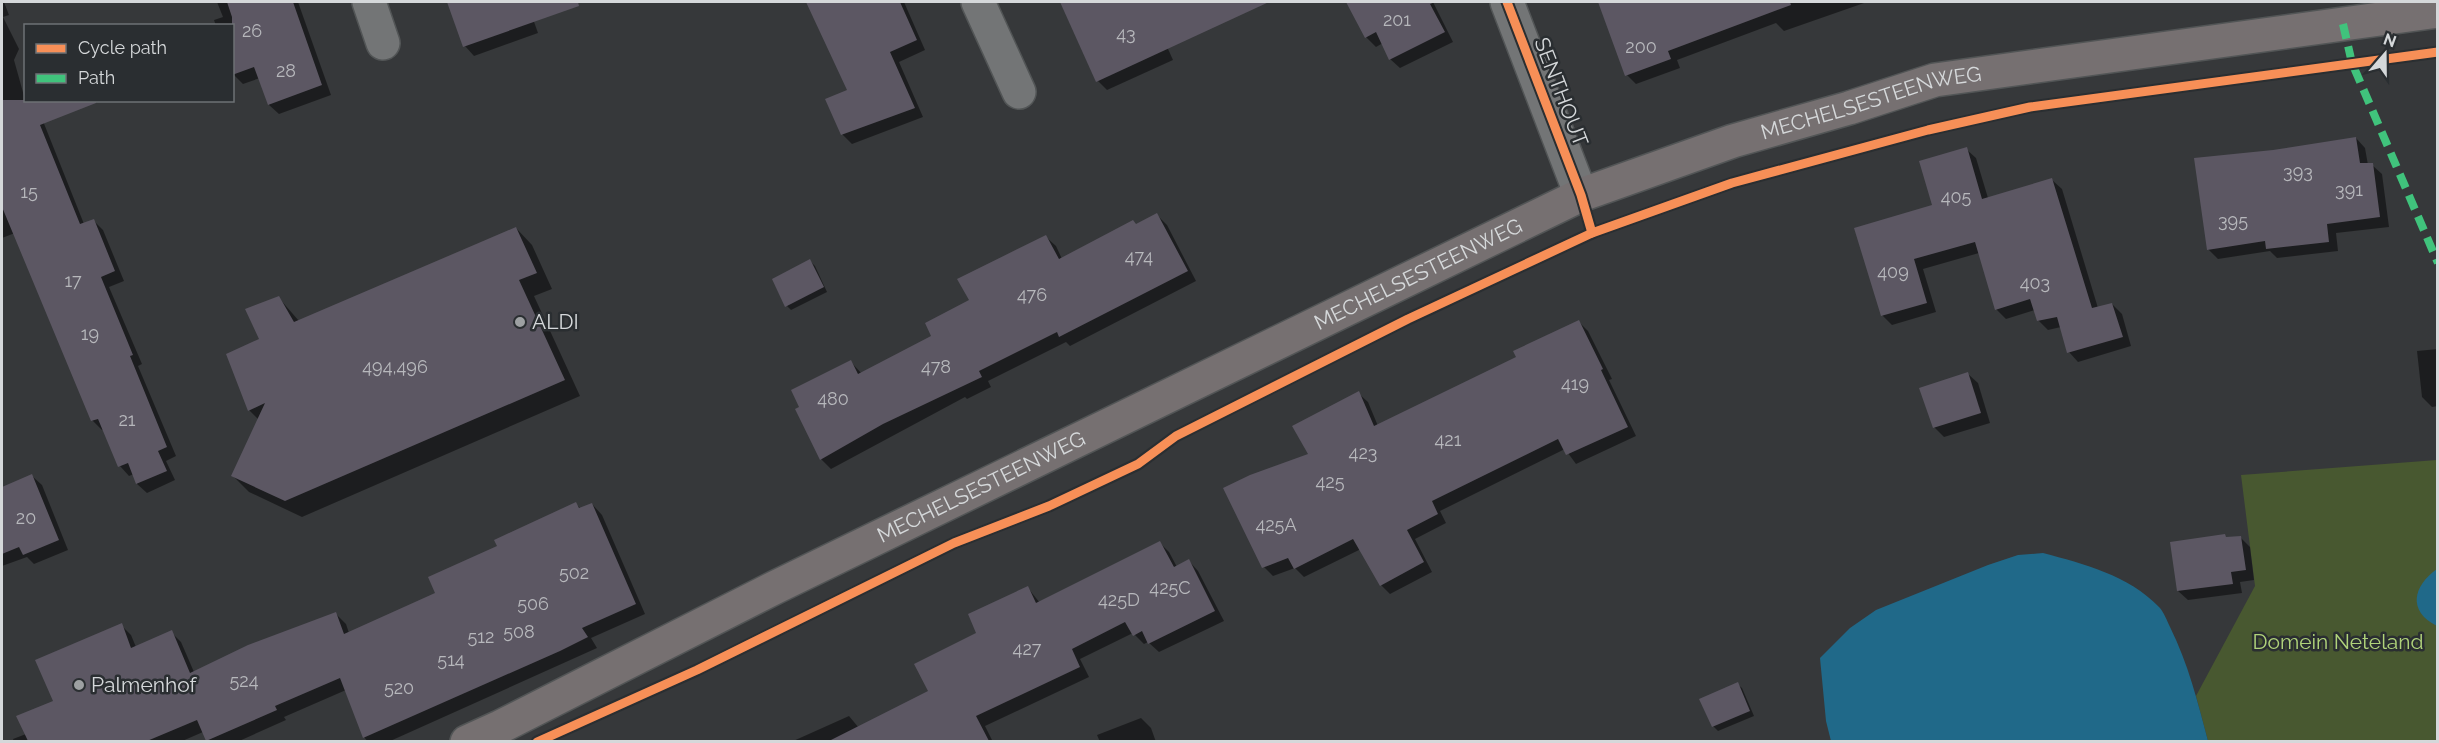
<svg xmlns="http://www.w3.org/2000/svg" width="2439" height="743" viewBox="0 0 2439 743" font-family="Raleway,sans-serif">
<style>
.green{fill:#485830}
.water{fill:#206989}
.shadow{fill:#0007}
.building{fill:#5c5763}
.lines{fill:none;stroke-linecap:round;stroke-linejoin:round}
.minor-casing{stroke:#525556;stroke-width:36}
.major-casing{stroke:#525556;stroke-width:36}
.minor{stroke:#737576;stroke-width:33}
.major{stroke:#767071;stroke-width:33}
.quiet{stroke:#40c37c;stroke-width:8;stroke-dasharray:15 8;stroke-linecap:butt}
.cycleway-casing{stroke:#2a2e31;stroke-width:13}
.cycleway{stroke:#f78f57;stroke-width:9}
.poi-dot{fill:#9da0a2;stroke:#2a2e31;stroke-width:2}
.labels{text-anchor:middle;stroke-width:5;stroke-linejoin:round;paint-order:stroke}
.number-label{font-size:18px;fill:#b7b8bc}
.street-label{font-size:21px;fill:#d5d8da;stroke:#2a2e31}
.poi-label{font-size:21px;fill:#d5d8da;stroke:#2a2e31;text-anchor:start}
.park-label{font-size:21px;fill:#b0d37a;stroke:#2a2e31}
</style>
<rect width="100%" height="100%" fill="#36383a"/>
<!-- green -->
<path class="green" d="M2437,460V741H2208L2196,696L2255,586L2241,475Z"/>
<!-- water -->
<g class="water">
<path d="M2043,553C2084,564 2128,575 2159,607C2164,612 2167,621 2170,627C2188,663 2198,703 2208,741H1831L1826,721L1820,658L1850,628L1876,610L1988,565L2018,555Z"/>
<path d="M2437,569V626C2407,611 2413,586 2437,569Z"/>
</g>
<!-- shadow -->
<g class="shadow">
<path d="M2,2H4L9,15L3,17L19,49L14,60L26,103L39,111L84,224L94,221L103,230L124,281L109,287L142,364L138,366L176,456L166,461L175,480L147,493L137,484L134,474L129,476L120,466L104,429L102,430L92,420L15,233L2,238Z"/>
<path d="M217,2H298L331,95L279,114L269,105L260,78L243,84L232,73V26H216L214,20L223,17Z"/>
<path d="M449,2H527L538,33L474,56L465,46Z"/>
<path d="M807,2H904L925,50L899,62L923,117L852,144L842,134L849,91Z"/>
<path d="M1062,2H1147L1173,60L1107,90L1098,81Z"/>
<path d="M1365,2H1433L1453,42L1400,68L1390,59L1383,43L1376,47L1366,37L1352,8Z"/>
<path d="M1621,2H1867L1784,31L1776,23L1677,60L1680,68L1636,84L1627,75L1602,8Z"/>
<path d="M2356,138L2365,148L2368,165H2372L2382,174L2389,227L2336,233L2338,251L2277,258L2270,251L2218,259L2208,249L2273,151Z"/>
<path d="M1966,149L1976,158L1988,198L2052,180L2062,189L2098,308L2112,304L2122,314L2131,346L2078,362L2069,352L2061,327L2048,330L2038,320L2035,310L2006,319L1996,309L1979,253L1923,269L1936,312L1892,325L1882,315L1934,206Z"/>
<path d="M1157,215L1167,225L1196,281L1070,346L1066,342L988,381L991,387L967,399L965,397L831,469L821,459L851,362L862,374L933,337L971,301L1046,237L1056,246L1062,259Z"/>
<path d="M516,228L532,245L552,289L534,296L580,396L302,517L249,492L233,476L259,420L249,410L261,339L279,298L299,321Z"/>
<path d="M810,261L815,266L827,292L791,310L787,306Z"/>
<path d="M1579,322L1588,331L1612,379L1609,380L1636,436L1576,464L1565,449L1440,511L1446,523L1415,539L1432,572L1390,594L1381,585L1361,549L1304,577L1295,568L1273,576L1264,567L1310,455L1358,393L1368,402L1378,426L1518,358Z"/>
<path d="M2438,349V406L2432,407L2422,397L2417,351Z"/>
<path d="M1968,374L1978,383L1990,423L1944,437L1934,427Z"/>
<path d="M32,476L42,485L68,550L34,564L27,557L2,566V489Z"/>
<path d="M576,504L581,509L592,504L602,515L645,614L591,638L597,648L388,742H368L364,737L346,690L284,717L286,720L237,742H209L203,732L180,742H14L13,739L26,734L121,625L131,635L136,647L171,632L181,642L194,672L336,614L346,624L349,633L437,594L499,547Z"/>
<path d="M2240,537L2250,547L2254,580L2240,582L2242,593L2188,600L2178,591L2227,539Z"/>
<path d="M1160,543L1169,552L1177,567L1189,561L1198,571L1224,621L1159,652L1148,642L1144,644L1133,633L1080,659L1089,677L985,726L993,742H791L849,716L859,728L930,691L978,634L1028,588L1040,603Z"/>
<path d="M1737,684L1742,688L1754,716L1718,731L1713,726Z"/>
<path d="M1141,718L1151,728L1156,742H1100L1097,735Z"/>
</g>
<!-- building -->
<g class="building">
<path d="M227,2H293L322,85L268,105L254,67L232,75V17Z"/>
<path d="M447,2H578L579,6L463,47Z"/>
<path d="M806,2H900L917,40L890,52L915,108L841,135L825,99L847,90Z"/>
<path d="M1060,2H1269L1096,82Z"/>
<path d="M1346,2H1435L1430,4L1445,32L1389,60L1376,32L1365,38Z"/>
<path d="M1598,2H1790L1791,5L1668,51L1671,59L1625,76Z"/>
<path d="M2,100H96V103L40,125L80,224L94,219L115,271L101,277L133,355L130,356L167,447L158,451L167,471L136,484L128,463L118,467L98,419L91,421L2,207Z"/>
<path d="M2356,137L2360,163H2373L2380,217L2327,224L2329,242L2266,249L2265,241L2207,250L2194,158L2273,150Z"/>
<path d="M1967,147L1982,199L2052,178L2092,308L2112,303L2123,337L2067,353L2057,317L2037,321L2030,299L1995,310L1975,242L1914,259L1927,303L1881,316L1854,228L1932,205L1919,161Z"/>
<path d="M1157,213L1188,271L1059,337L1057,332L979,371L982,377L883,424L820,460L795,409L799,407L791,390L851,360L858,374L931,336L925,323L969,300L957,279L1046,235L1059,259L1133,220L1136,224Z"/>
<path d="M516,227L537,273L519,280L565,380L285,501L231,476L265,403L248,411L226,354L259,339L245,309L279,296L294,322Z"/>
<path d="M810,259L824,287L785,307L772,279Z"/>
<path d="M1579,320L1603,369L1601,370L1628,427L1566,455L1558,439L1432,501L1438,514L1407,530L1424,562L1380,586L1353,539L1294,569L1288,558L1262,568L1223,488L1250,475L1308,454L1292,426L1359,391L1374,426L1516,357L1513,351Z"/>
<path d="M1968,372L1981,413L1933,428L1919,388Z"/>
<path d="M32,474L59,540L23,555L19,547L2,554V487Z"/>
<path d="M576,502L579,508L592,503L636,604L582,628L588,637L560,651L363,738L340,678L275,706L277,710L206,741L197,720L147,741H28L16,716L53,701L35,660L122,623L131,648L172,630L190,673L248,645L336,612L344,634L435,593L428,577L497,546L494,540Z"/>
<path d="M2225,534L2226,537L2241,536L2246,570L2231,572L2233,584L2177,591L2170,542Z"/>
<path d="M1160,541L1174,567L1189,559L1215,611L1148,644L1142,631L1133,636L1125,622L1072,649L1080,667L976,716L989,741H829L928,691L914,664L976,633L968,614L1028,586L1036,603Z"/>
<path d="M1738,682L1750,711L1712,727L1699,699Z"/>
</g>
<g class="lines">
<!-- minor casing -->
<g class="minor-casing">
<g id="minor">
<path d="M369,2L383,43"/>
<path d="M978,2L1019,92"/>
<path d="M1507,2L1581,195"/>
</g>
</g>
<!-- major casing -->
<g class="major-casing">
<g id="major">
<path id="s1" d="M467,742L500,727L776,587L1581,195L1733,141L1849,108L1935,80L2438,11"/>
</g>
</g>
<!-- minor -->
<use href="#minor" class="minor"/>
<!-- major -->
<use href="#major" class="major"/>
<!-- quiet -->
<path class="quiet" d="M2343,24L2352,63L2438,263"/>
<!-- cycleway casing -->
<g class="cycleway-casing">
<g id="cycleway">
<path d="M1507,2L1581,195L1592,233"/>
<path d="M537,742L697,670L954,543L1049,506L1138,464L1176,436L1408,319L1592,233L1732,183L1928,130L2030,107L2438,52"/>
</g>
</g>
<!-- cycleway -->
<use href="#cycleway" class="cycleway"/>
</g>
<!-- markers -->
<g class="poi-dot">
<circle cx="520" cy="322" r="6"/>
<circle cx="79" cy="685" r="6"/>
</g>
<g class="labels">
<!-- number labels -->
<g class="number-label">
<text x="1397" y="26">201</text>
<text x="252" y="37">26</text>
<text x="1126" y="40">43</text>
<text x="1641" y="53">200</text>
<text x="286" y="77">28</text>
<text x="2298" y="178">393</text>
<text x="2349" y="196">391</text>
<text x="29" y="198">15</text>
<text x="1956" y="203">405</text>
<text x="2233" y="227">395</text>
<text x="1139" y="263">474</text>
<text x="1893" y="278">409</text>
<text x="73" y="287">17</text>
<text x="2035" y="289">403</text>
<text x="1032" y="301">476</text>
<text x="90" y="340">19</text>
<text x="395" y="373">494,496</text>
<text x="936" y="373">478</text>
<text x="1575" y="390">419</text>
<text x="833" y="405">480</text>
<text x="127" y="426">21</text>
<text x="1448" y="446">421</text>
<text x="1363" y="459">423</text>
<text x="1330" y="488">425</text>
<text x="26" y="524">20</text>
<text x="1276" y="531">425A</text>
<text x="574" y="579">502</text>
<text x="1170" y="594">425C</text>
<text x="1119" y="606">425D</text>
<text x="533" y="610">506</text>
<text x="519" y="638">508</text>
<text x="481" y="643">512</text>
<text x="1027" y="655">427</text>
<text x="451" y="666">514</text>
<text x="244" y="687">524</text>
<text x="399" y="694">520</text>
</g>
<!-- street labels -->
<g class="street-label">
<text transform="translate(1561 92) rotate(69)" y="7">SENTHOUT</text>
<text dy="7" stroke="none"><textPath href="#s1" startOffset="1546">MECHELSESTEENWEG</textPath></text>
<text dy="7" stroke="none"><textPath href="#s1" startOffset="1060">MECHELSESTEENWEG</textPath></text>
<text dy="7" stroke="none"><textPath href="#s1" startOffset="574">MECHELSESTEENWEG</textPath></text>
</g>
<!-- poi labels -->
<g class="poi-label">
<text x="532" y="329">ALDI</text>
<text x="91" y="692">Palmenhof</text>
</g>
<!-- park labels -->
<g class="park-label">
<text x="2338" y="649">Domein Neteland</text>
</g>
</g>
<!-- border -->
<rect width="2439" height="743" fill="none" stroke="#d5d8da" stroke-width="6"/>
<!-- legend -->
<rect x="24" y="24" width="210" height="78" fill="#2a2e31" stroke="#6e7275" stroke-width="1.5"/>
<rect x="36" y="44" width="30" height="9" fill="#f78f57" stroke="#6e7275" stroke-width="1.5"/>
<text x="78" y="54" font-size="18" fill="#d5d8da">Cycle path</text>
<rect x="36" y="74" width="30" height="9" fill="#40c37c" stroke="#6e7275" stroke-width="1.5"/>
<text x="78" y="84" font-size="18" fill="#d5d8da">Path</text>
<!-- north arrow -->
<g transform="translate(2385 54) rotate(20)" stroke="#2a2e31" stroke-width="4.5" paint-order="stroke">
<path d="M0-4.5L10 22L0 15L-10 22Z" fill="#d5d8da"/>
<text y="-9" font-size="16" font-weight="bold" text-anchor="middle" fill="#d5d8da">N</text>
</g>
</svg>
